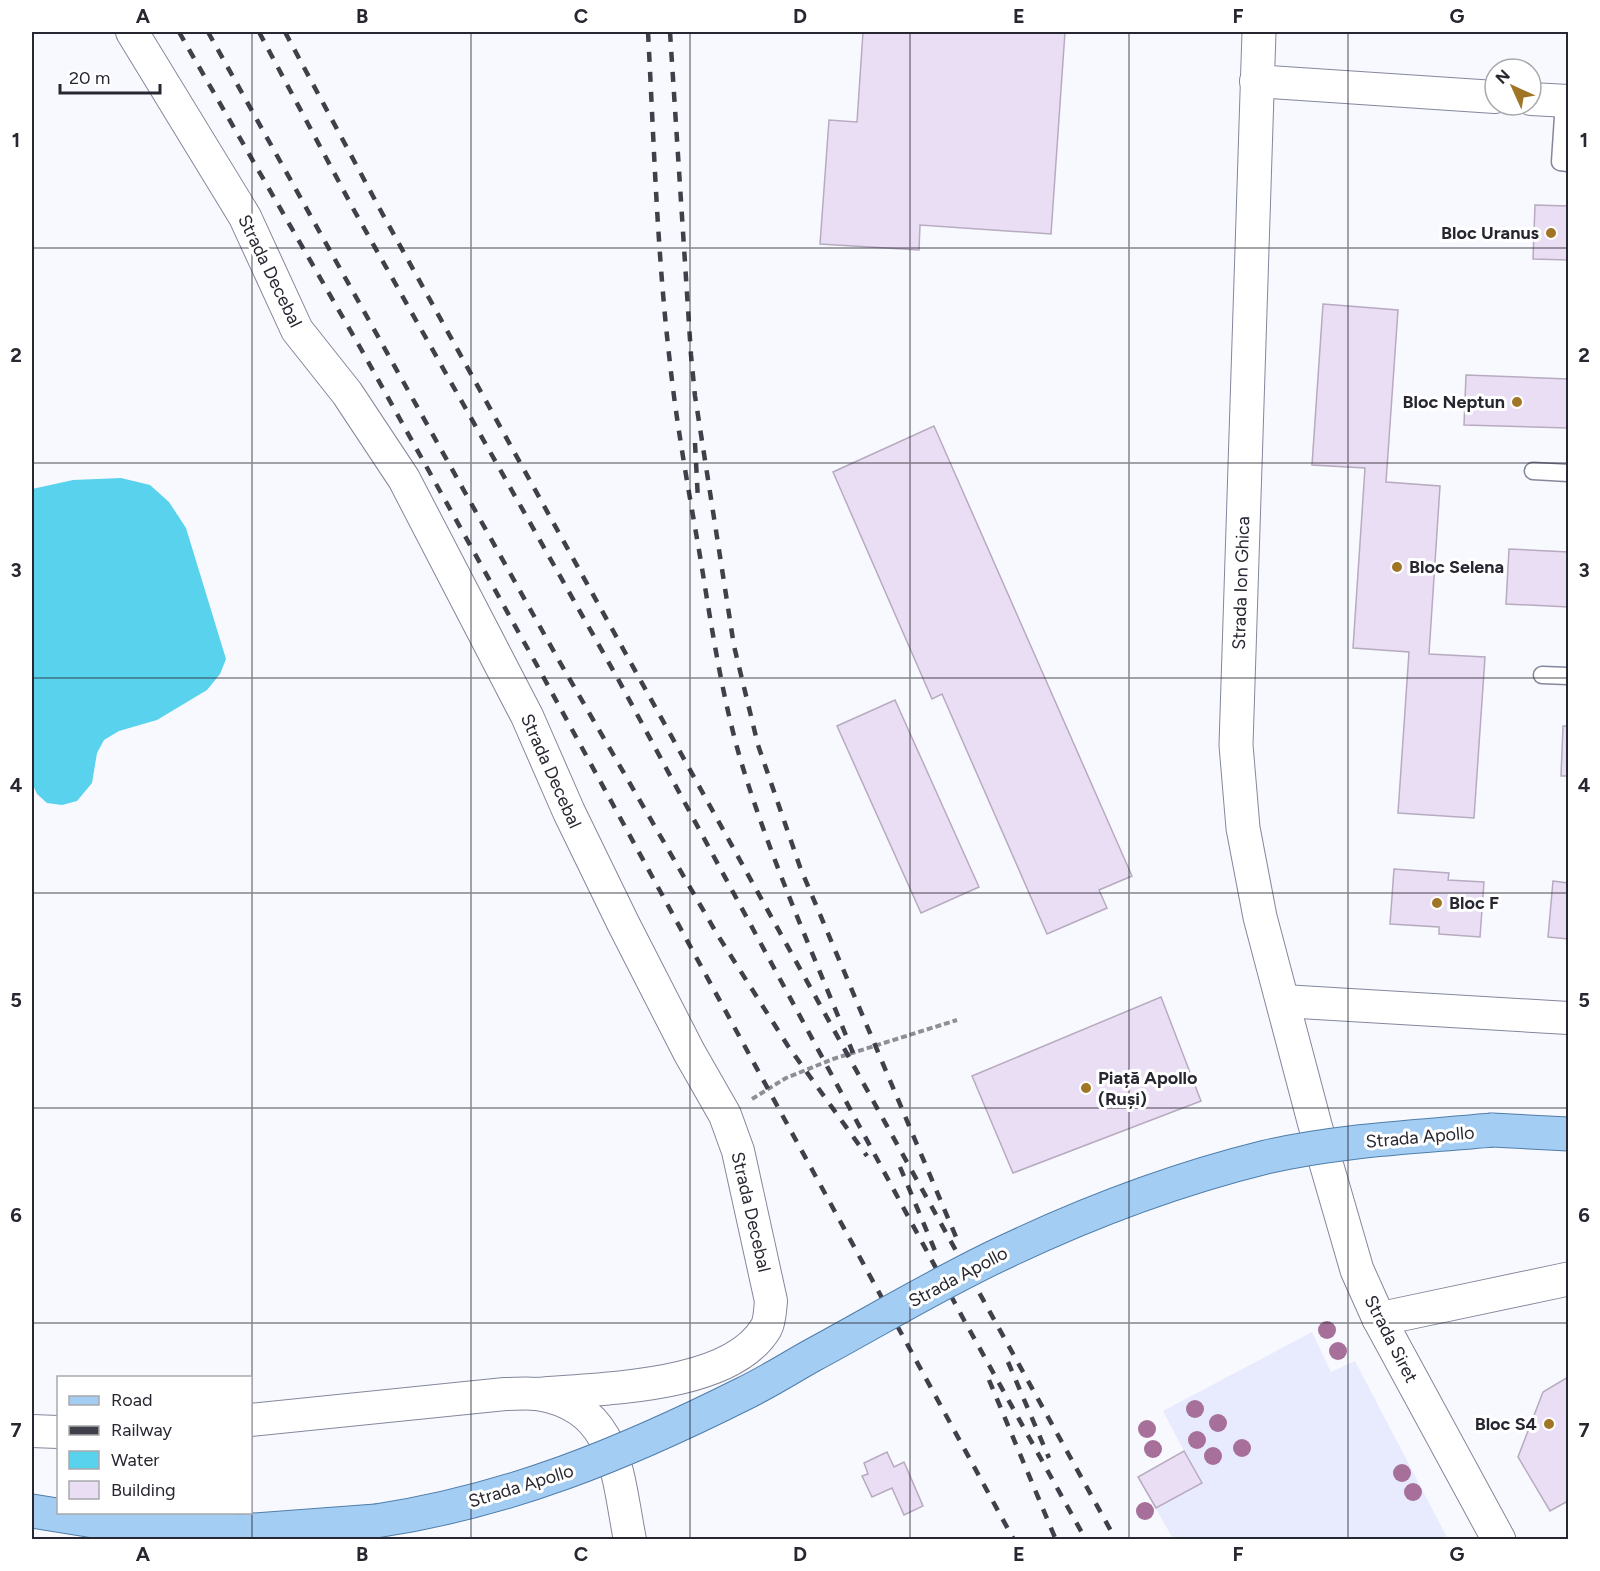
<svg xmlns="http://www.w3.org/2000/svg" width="1600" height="1571" viewBox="0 0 1600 1571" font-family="Figtree,sans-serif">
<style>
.built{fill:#e8ebfe}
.water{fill:#59d2ed}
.building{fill:#eadef4;stroke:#b7abc0;stroke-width:1.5}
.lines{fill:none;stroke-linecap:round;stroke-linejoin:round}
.lane-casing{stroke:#84879c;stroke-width:19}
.street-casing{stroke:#84879c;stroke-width:34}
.secondary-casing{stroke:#84879c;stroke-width:35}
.primary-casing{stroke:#4f7daa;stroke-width:35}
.path{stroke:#8e8f96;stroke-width:4;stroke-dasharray:6 3;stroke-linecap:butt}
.lane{stroke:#fff;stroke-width:16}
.street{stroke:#fff;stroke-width:32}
.secondary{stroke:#fff;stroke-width:33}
.primary{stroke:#a3cdf3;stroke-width:33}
.rail{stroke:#3f4049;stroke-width:4.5;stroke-dasharray:10 10;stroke-linecap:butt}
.primary-bridge-casing{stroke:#4f7daa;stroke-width:35;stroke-linecap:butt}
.primary-bridge{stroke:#a3cdf3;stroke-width:33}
.tree{fill:#a6709a}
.grid{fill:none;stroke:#262730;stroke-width:1.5;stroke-opacity:0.55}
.poi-dot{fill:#a17526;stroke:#fff;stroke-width:2}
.labels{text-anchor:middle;stroke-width:6;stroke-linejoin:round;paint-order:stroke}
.poi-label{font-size:18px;font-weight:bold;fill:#262730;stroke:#fff;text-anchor:end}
.street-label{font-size:18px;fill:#262730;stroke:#fff}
.neatline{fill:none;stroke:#262730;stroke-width:2}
.grid-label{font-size:20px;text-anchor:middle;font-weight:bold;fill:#262730}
</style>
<rect width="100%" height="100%" fill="#f8f9fe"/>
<!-- built -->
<path class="built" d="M1312,1332L1331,1372L1355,1361L1448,1539H1173L1138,1477L1184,1451L1163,1411Z"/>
<!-- water -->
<path class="water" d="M121,478L150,485L169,502L186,528L226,659L220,674L207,690L157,720L119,731L104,740L97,753L92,783L77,801L62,805L47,803L37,794L32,783V489L73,480Z"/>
<!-- building -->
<g class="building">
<path d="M863,32H1065L1051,234L920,225L919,250L820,244L829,120L857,122Z"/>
<path d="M1535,205L1568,206V260L1533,259Z"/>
<path d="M1323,304L1398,310L1386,482L1440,486L1429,654L1485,657L1474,818L1398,813L1409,652L1353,648L1365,468L1312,465Z"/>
<path d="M1466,375L1568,379V428L1464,425Z"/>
<path d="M934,426L1132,876L1099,890L1107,908L1047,934L942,694L932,699L833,472Z"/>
<path d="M1509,549L1568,552V607L1506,604Z"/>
<path d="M895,700L979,887L921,913L837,726Z"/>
<path d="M1563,726H1568V776H1561Z"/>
<path d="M1394,869L1449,873L1448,880L1484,882L1480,937L1439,934V927L1390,924Z"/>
<path d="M1553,881L1568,883V939L1548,937Z"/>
<path d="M1161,997L1201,1101L1013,1173L972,1076Z"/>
<path d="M1568,1377V1501L1550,1511L1518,1457L1543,1392Z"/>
<path d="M1184,1451L1202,1483L1156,1508L1138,1477Z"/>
<path d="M887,1452L894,1467L904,1462L923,1506L904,1515L892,1488L872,1497L862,1476L868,1474L864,1463Z"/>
</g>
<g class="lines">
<!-- lane casing -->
<g class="lane-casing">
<g id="lane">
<path d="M1564,101L1560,162L1568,163"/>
<path d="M1533,471L1568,473"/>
<path d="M1542,675L1568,676"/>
</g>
</g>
<!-- street casing -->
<g class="street-casing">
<g id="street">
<path d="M132,32L245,217L297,330L347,393L404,479L527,716L569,812L623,923L689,1052L725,1115L738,1151L771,1301C770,1310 770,1321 766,1328C730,1389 600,1388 536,1394"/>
<path d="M1256,81L1495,97"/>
<path d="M1531,99L1568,101"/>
<path d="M1283,1001L1568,1018"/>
<path d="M250,1420L505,1394C515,1394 527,1393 537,1394C618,1407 617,1475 630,1540"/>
<path d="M32,1431L58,1432"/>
</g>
</g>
<!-- secondary casing -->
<g class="secondary-casing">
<g id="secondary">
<path d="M1259,32L1236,745L1243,828L1260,917L1315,1125L1357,1270L1379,1319L1499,1540"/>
<path d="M1379,1319L1568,1279"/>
</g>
</g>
<!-- primary casing -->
<g class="primary-casing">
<g id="primary">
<path d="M1492,1130L1568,1134"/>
<path d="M32,1511L100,1522L240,1531L376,1521"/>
</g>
</g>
<!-- path -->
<path class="path" d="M752,1099L786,1078L833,1059L957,1020"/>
<!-- lane -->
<use href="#lane" class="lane"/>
<!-- street -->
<use href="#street" class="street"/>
<!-- secondary -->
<use href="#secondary" class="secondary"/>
<!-- primary -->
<use href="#primary" class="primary"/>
<!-- rail -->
<g class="rail">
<path d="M179,32L361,349L539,669L1014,1540"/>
<path d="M208,32L558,659L717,934L788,1046L867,1156"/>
<path d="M259,32L355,212L618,679L964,1320L1086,1540"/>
<path d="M285,32L382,213L1116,1540"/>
<path d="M648,32C654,142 657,253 670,363C677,428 689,492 700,556C711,623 721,692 740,758C770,859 814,955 853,1053"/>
<path d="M670,32L691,355L695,396L734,646L758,745L800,867L956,1237"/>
<path d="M695,443L698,500"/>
<path d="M900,1167L936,1253"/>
<path d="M1008,1362L1049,1458"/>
<path d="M989,1380L1056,1540"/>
</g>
<!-- primary-bridge casing -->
<g class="primary-bridge-casing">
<path id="primary-bridge" d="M376,1521C509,1501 623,1454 743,1394C766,1383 788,1369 811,1356C876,1321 940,1282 1007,1251C1089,1212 1177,1179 1266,1157C1339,1140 1417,1137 1492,1130"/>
</g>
<!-- primary-bridge -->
<use href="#primary-bridge" class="primary-bridge"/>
</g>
<!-- trees -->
<g class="tree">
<circle cx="1327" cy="1330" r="9"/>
<circle cx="1338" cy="1351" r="9"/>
<circle cx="1195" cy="1409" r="9"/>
<circle cx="1218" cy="1423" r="9"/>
<circle cx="1147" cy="1429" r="9"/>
<circle cx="1197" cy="1440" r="9"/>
<circle cx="1242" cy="1448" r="9"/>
<circle cx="1153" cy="1449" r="9"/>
<circle cx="1213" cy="1456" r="9"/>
<circle cx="1402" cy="1473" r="9"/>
<circle cx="1413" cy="1492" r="9"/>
<circle cx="1145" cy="1511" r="9"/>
</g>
<!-- grid -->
<path class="grid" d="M252,32V1540M471,32V1540M690,32V1540M910,32V1540M1129,32V1540M1348,32V1540M32,248H1568M32,463H1568M32,678H1568M32,893H1568M32,1108H1568M32,1323H1568"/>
<!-- markers -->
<g class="poi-dot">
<circle cx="1551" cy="233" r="6"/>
<circle cx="1517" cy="402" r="6"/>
<circle cx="1397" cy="567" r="6"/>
<circle cx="1437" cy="903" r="6"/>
<circle cx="1086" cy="1088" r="6"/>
<circle cx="1549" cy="1424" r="6"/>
</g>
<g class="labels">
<!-- poi labels -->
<g class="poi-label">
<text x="1539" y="239">Bloc Uranus</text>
<text x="1505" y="408">Bloc Neptun</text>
<text x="1409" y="573" text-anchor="start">Bloc Selena</text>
<text x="1449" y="909" text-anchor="start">Bloc F</text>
<text x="1098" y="1084" text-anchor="start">Piață Apollo<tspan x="1098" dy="21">(Ruși)</tspan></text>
<text x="1537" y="1430">Bloc S4</text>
</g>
<!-- street labels -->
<g class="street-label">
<text transform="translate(270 271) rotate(64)" y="6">Strada Decebal</text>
<text transform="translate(1241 583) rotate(-88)" y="6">Strada Ion Ghica</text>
<text transform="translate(551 771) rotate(66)" y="6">Strada Decebal</text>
<text transform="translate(1420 1137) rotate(-5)" y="6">Strada Apollo</text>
<text transform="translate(751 1212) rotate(77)" y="6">Strada Decebal</text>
<text transform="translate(958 1277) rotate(-28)" y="6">Strada Apollo</text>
<text transform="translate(1391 1339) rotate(63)" y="6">Strada Siret</text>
<text transform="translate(521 1486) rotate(-17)" y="6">Strada Apollo</text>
</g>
</g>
<!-- border -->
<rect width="1600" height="1571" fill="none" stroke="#ffffff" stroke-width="66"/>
<!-- legend -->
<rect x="57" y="1376" width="195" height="138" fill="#ffffff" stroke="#a8a9ac" stroke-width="1.5"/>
<rect x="69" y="1396" width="30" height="9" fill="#a3cdf3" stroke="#a8a9ac" stroke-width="1.5"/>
<text x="111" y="1406" font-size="18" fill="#262730">Road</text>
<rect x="69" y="1426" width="30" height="9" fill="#3f4049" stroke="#a8a9ac" stroke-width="1.5"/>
<text x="111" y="1436" font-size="18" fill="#262730">Railway</text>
<rect x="69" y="1451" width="30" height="18" fill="#59d2ed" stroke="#a8a9ac" stroke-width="1.5"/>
<text x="111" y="1466" font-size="18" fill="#262730">Water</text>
<rect x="69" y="1481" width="30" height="18" fill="#eadef4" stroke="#a8a9ac" stroke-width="1.5"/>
<text x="111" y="1496" font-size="18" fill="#262730">Building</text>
<!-- north arrow -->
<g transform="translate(1513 87) rotate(315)"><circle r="28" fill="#ffffff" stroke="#a8a9ac" stroke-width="1.5"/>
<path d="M0-4.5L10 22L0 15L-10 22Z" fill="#a17526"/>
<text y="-9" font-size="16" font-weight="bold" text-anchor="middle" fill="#262730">N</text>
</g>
<!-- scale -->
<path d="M60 84v9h100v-9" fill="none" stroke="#262730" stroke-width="3"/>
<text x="69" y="84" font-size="18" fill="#262730" stroke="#ffffff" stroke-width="4.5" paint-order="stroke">20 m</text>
<rect x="33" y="33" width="1534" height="1505" class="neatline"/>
<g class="grid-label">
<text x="143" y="23">A</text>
<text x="362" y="23">B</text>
<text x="581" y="23">C</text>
<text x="800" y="23">D</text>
<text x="1019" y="23">E</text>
<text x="1238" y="23">F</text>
<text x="1457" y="23">G</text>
<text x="16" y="147">1</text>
<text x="1584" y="147">1</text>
<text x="16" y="362">2</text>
<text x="1584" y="362">2</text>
<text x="16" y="577">3</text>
<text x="1584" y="577">3</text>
<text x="16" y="792">4</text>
<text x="1584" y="792">4</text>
<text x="16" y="1007">5</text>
<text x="1584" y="1007">5</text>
<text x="16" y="1222">6</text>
<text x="1584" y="1222">6</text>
<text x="16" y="1437">7</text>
<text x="1584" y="1437">7</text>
<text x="143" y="1561">A</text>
<text x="362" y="1561">B</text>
<text x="581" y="1561">C</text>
<text x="800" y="1561">D</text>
<text x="1019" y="1561">E</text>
<text x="1238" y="1561">F</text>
<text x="1457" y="1561">G</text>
</g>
</svg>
